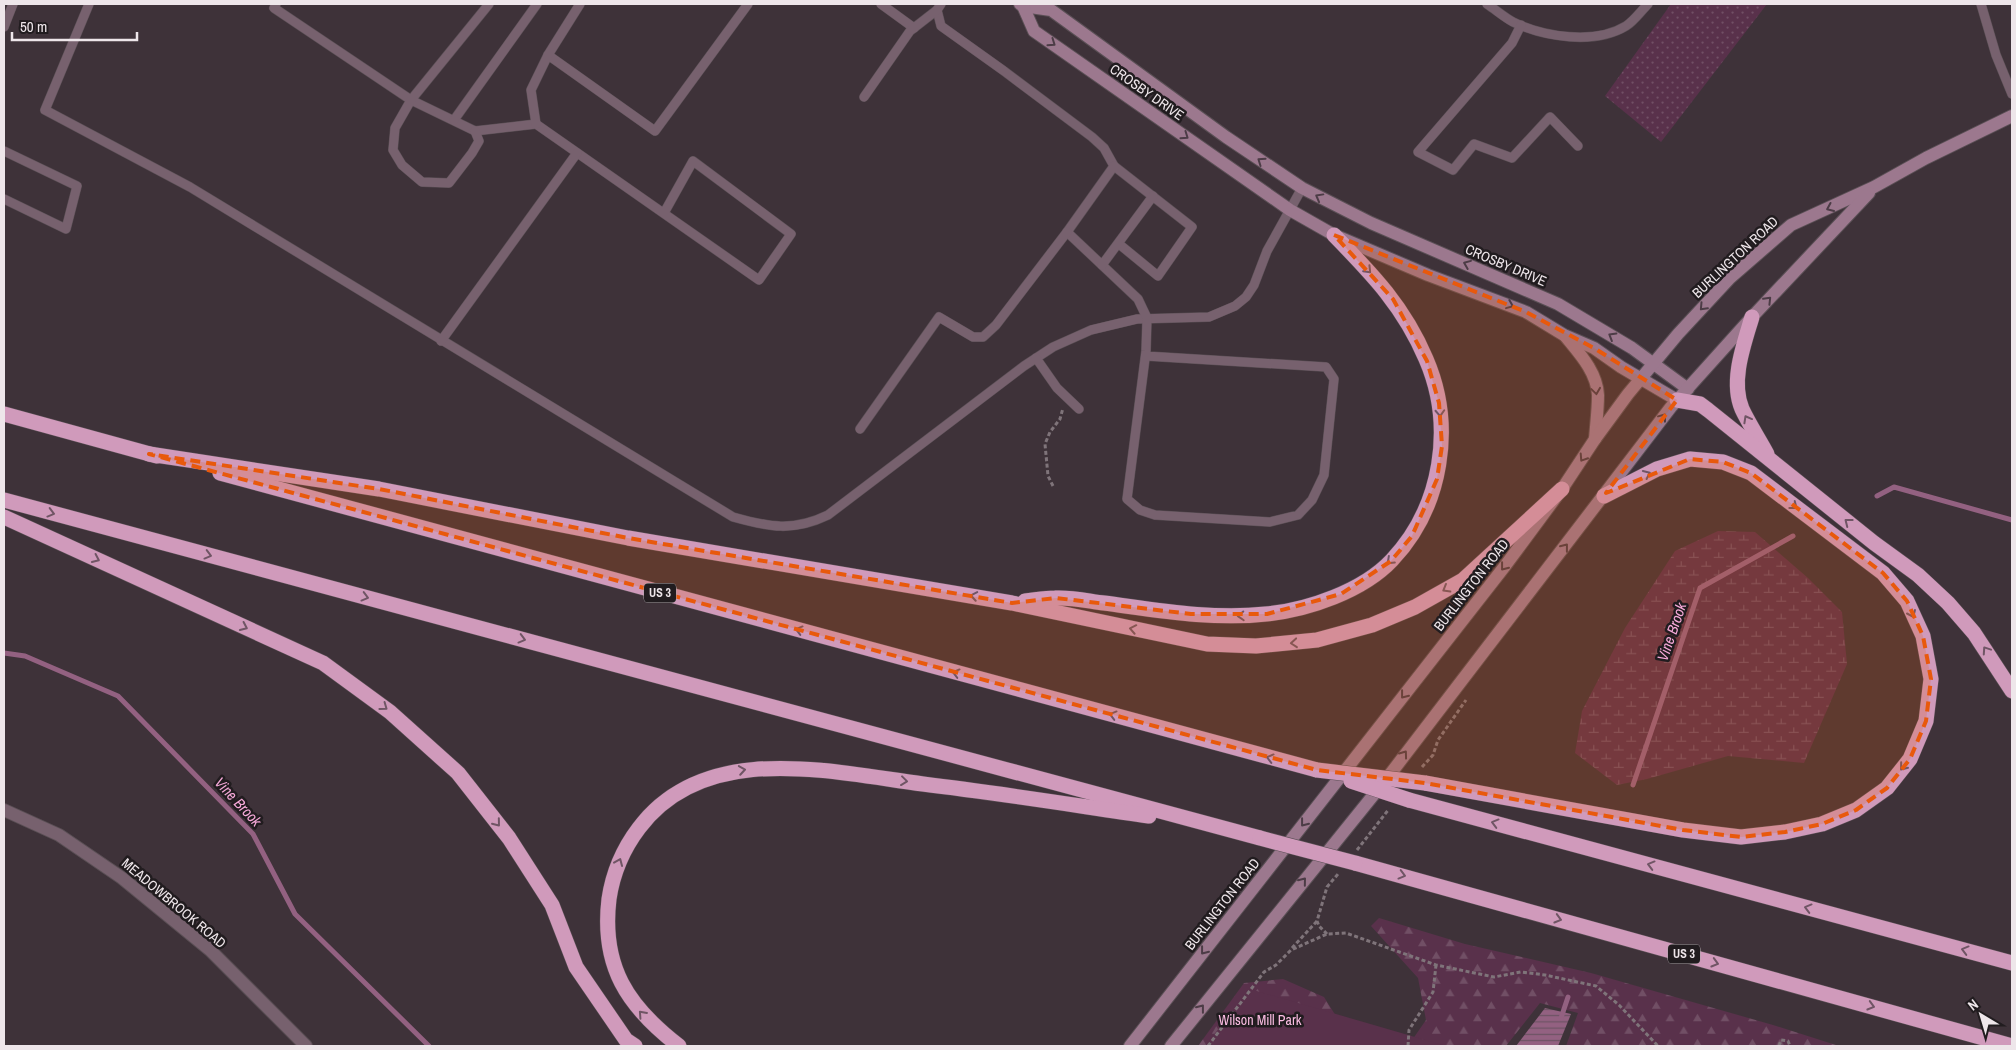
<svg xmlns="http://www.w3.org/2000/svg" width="2016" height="1050" viewBox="0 0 2016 1050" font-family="'Archivo Narrow',sans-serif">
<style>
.grass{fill:url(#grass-dots)}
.forest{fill:url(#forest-firs)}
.wetland{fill:url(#wetland-marsh)}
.park{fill:#59314b}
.water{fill:url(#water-rules)}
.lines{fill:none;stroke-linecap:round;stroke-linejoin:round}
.stream{stroke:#936181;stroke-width:5}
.lane-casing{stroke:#5a4f55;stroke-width:10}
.street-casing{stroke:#5a4f55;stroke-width:14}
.secondary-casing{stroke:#5a4f55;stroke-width:14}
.highway-casing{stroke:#5a4f55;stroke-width:16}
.path{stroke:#7f747a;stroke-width:3;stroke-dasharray:4 2.5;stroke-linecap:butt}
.lane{stroke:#77616e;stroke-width:9}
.street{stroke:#77616e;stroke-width:12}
.secondary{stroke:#9c788e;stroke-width:12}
.highway{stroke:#d09abb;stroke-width:15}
.highway-bridge-casing{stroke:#5a4f55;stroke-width:16;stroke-linecap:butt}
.highway-bridge{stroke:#d09abb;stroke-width:15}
.oneway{stroke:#4c3c46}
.oneway2{stroke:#705565}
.marked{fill:#e8590c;fill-opacity:0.2;stroke:#e8590c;stroke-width:4;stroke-dasharray:10 6;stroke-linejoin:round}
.labels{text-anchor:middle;stroke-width:5;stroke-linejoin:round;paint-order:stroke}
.shield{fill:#211c1f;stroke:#b0a9ad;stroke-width:1}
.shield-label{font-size:12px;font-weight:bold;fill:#eee6ea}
.street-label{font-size:14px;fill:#eee6ea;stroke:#211c1f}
.park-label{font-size:14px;fill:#fcbde3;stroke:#211c1f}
.water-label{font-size:15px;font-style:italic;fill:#f6a9d9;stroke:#211c1f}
</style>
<defs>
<pattern id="grass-dots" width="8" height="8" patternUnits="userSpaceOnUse" patternTransform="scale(1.25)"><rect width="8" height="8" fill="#59314b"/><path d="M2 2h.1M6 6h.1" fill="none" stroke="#714f65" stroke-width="1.8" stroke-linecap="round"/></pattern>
<pattern id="forest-firs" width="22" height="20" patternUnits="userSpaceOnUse" patternTransform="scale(1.25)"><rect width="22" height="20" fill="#59314b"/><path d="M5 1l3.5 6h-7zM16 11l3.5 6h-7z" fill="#714f65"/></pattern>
<pattern id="wetland-marsh" width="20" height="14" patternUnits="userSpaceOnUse" patternTransform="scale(1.25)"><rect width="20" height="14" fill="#59314b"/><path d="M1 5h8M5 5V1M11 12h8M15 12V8" fill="none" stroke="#714f65"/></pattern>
<pattern id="water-rules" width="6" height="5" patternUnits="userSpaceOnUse" patternTransform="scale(1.25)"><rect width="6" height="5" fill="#936181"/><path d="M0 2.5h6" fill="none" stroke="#6d5364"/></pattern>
</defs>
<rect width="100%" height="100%" fill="#3e3239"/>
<!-- grass -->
<path class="grass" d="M1671,4H1767L1661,142L1605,96Z"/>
<!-- forest -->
<g class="forest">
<path d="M1379,918L1465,944L1591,973L1773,1025L1839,1046H1566L1578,1013L1540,1003L1506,1046H1408L1426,1020L1418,978L1371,926Z"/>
<path d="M1283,979L1324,997L1339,1021L1338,1046H1198L1244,983Z"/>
</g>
<!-- wetland -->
<path class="wetland" d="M1718,531L1755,532L1808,578L1842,612L1847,664L1804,763L1728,756L1647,779L1617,785L1575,753L1582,711L1625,628L1675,551Z"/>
<!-- park -->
<path class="park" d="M1250,989L1446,1046H1205Z"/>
<!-- water -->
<path class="water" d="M1545,1008L1571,1014L1558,1046H1516Z"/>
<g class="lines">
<!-- stream -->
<g class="stream">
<path d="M1877,496L1894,487L2012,520"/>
<path d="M4,653L25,656L118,696L253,834L295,914L429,1046"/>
<path d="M1633,785L1700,588L1793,536"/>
<path d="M1561,1018L1568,997"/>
</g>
<!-- lane casing -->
<g class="lane-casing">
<g id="lane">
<path d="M89,4L45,110L190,187L733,517C769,527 793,532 828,515L1024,366L1053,347L1091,330L1137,319L1209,317L1235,306L1246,297L1254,285L1267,251L1302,188"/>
<path d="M276,4L274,8L411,100L475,131L536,124L759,280L791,234L693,161L664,213"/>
<path d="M881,4L914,28"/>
<path d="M941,4L937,10L941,26L1004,71L1092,137L1104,148L1114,166"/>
<path d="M1487,4C1496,10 1504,17 1513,22C1544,37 1595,45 1626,26C1634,21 1641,11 1648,4"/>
<path d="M1981,4L1996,55L2012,94"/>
<path d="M1521,25L1512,43L1418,152L1453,170L1474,144L1512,158L1550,117L1578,146"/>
<path d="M4,27L13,4"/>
<path d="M548,55L655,131L748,4"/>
<path d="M864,97L910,31L937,10"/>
<path d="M454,120L537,4"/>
<path d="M536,124L531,90L548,55L580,4"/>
<path d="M475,131L479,141L472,153L449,183L422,182L402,165L393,150L395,128L411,100L489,4"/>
<path d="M4,151L77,186L66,229L4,199"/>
<path d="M1119,244L1158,276L1192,227L1114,166L1067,232L1138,299L1147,318L1146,351L1127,499L1140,510L1155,515L1270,522L1298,515L1312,500L1324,475L1334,379L1326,367L1146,356"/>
<path d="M1102,265L1153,196"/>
<path d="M441,341L577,153"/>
<path d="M1036,358L1057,388L1079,409"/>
<path d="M860,429L939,317L973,337H983L996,325L1067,232"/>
</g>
</g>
<!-- street casing -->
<g class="street-casing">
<path id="street" d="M4,810L59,835L122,878L210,950L306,1046"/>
</g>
<!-- secondary casing -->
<g class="secondary-casing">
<g id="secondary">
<path d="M1020,4L1023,6L1051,10L1226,137L1302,188L1371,223L1558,304L1632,348L1688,389"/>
<path d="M1023,6L1034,31L1290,210L1334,235L1428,275L1526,312L1564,335L1594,348L1621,367L1677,400"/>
<path d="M1566,337C1579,353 1597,372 1598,395C1598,410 1596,425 1595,439"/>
<path d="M1130,1046L1505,566L1562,489L1595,439L1628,394L1678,334L1730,278L1791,225L1874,187L1926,158L2012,116"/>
<path d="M1171,1046L1388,777L1671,407L1752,317L1869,193"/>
</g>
</g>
<!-- highway casing -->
<g class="highway-casing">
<g id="highway">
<path d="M1752,317C1744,344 1730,381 1742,409C1749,424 1759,439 1767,454"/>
<path d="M1677,400L1700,404L1708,410L1874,543L1918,575L1948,603L1974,633L2012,691"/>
<path d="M4,414L157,456"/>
<path d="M149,454L379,489L628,538L1012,603L1207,644L1256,646L1317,640L1372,625L1415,607L1463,580L1562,489"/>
<path d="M220,473L1317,770"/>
<path d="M4,500L1260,838"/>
<path d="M4,517L323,663L390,712L458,773L509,838L552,905L576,967L626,1040L635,1046"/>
<path d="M1025,601C1035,600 1045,598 1055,598C1071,597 1088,601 1104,603C1157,610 1212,620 1266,614C1308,610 1363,591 1392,560C1442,507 1455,426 1426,359C1404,307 1373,275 1334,235"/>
<path d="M1425,783L1683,830L1741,837L1785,832L1822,824L1856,810L1887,788L1910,759L1926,721L1931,679L1923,636L1907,601L1883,573L1751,473L1723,462L1690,459L1657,469L1604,496"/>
<path d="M1409,800L2012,963"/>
<path d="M1355,863L2012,1046"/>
<path d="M679,1046C627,1006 601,966 609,899C613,872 623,849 639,828C705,740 830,772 923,784C998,793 1073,805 1149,816"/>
</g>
</g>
<!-- path -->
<g class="path">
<path d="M1053,486L1048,476L1045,444L1050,432L1060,419L1063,408"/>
<path d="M1422,767L1433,755L1438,740L1466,700"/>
<path d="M1357,850L1389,809"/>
<path d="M1327,934L1319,926L1317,921L1327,887L1338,874"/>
<path d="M1292,948L1317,921"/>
<path d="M1208,1046L1264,972L1276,965L1291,950L1327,934L1346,933L1436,965L1494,977L1521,972L1545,975L1596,986L1619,1005L1658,1046"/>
<path d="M1408,1046L1409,1030L1433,992L1436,965"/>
<path d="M1779,1046L1781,1040L1788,1041L1790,1046"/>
</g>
<!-- lane -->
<use href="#lane" class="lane"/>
<!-- street -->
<use href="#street" class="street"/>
<!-- secondary -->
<use href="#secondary" class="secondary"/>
<!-- highway -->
<use href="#highway" class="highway"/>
<!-- highway-bridge casing -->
<g class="highway-bridge-casing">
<g id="highway-bridge">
<path d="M1317,770L1425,783"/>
<path d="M1351,781L1409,800"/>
<path d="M1260,838L1355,863"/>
</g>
</g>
<!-- highway-bridge -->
<use href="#highway-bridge" class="highway-bridge"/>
</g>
<!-- one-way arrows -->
<defs><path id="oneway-chevron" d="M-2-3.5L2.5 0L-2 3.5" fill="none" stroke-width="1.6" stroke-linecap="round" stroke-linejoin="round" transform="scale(1.25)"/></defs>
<g class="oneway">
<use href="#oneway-chevron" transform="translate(1052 43) rotate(35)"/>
<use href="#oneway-chevron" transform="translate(1185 136) rotate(35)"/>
<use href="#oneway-chevron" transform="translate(1261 161) rotate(-145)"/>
<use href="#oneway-chevron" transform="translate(1319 197) rotate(-151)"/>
<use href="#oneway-chevron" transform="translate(1830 208) rotate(156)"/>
<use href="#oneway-chevron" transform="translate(1467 264) rotate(-158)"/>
<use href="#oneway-chevron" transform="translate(1768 300) rotate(-46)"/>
<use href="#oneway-chevron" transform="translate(1510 305) rotate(22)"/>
<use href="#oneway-chevron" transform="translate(1703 307) rotate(133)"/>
<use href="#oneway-chevron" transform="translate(1612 336) rotate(-149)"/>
<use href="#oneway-chevron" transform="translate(1596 391) rotate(82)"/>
<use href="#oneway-chevron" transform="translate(1663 417) rotate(-53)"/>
<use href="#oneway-chevron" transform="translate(1583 458) rotate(123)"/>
<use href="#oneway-chevron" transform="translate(1565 547) rotate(-52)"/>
<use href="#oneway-chevron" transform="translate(1504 567) rotate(128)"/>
<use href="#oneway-chevron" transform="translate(1404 695) rotate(128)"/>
<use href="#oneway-chevron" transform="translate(1404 754) rotate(-54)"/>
<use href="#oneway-chevron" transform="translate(1304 823) rotate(128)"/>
<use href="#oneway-chevron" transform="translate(1303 881) rotate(-51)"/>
<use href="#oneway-chevron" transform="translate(1204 951) rotate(128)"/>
<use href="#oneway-chevron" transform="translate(1201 1008) rotate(-52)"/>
</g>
<g class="oneway2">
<use href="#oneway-chevron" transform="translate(1368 270) rotate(46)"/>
<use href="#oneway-chevron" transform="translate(1440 413) rotate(87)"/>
<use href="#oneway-chevron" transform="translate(1747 419) rotate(-119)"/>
<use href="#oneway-chevron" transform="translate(1647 474) rotate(-25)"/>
<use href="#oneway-chevron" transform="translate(1794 506) rotate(38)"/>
<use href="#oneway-chevron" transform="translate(51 513) rotate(15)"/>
<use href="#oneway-chevron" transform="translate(1848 522) rotate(-142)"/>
<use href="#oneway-chevron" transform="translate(208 555) rotate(15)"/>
<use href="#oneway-chevron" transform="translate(96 559) rotate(25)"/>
<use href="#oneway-chevron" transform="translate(1390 561) rotate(137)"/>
<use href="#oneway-chevron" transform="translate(1446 589) rotate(150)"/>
<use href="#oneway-chevron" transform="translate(974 596) rotate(-170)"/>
<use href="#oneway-chevron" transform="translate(365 597) rotate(15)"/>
<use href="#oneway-chevron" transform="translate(1912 614) rotate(66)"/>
<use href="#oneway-chevron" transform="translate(1241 616) rotate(177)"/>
<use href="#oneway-chevron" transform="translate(244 627) rotate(25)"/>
<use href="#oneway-chevron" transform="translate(1133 629) rotate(-169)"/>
<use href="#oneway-chevron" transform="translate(799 630) rotate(-165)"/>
<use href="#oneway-chevron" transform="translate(522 639) rotate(15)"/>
<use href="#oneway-chevron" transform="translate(1294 643) rotate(175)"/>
<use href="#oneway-chevron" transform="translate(1986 650) rotate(-124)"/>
<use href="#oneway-chevron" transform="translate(956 673) rotate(-165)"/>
<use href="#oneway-chevron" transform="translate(384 707) rotate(36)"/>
<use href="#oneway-chevron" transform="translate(1113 715) rotate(-165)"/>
<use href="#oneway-chevron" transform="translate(1270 758) rotate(-165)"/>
<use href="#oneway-chevron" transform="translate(1903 767) rotate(129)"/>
<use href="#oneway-chevron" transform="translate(742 770) rotate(-9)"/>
<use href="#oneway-chevron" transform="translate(904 781) rotate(7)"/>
<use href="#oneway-chevron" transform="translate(497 823) rotate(51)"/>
<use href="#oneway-chevron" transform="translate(1495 823) rotate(-165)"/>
<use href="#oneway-chevron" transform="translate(619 862) rotate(-67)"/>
<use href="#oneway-chevron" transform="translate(1651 865) rotate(-165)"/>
<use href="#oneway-chevron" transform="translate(1402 875) rotate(15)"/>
<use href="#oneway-chevron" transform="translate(1808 908) rotate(-165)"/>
<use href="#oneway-chevron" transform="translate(1558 919) rotate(16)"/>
<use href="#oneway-chevron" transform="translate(1965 950) rotate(-165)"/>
<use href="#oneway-chevron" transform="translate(1715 963) rotate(16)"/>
<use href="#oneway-chevron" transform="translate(1871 1006) rotate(16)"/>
<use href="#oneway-chevron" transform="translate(642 1014) rotate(-132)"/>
</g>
<!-- marked area -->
<path class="marked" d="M1334,235L1526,312L1594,348L1677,400L1606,493L1690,459L1723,462L1751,473L1883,573L1907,601L1923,636L1931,679L1926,721L1910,759L1887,788L1856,810L1822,824L1785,832L1741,837L1683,830L1425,783L1317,770L149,454L379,489L628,538L1012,603L1056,598L1191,614H1267L1341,594L1391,561L1412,536L1437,479L1442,446L1439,403L1427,361L1393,299Z"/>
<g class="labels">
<!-- shield labels -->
<g class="shield">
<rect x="644" y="583.5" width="32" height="19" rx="4"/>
<rect x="1668" y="944.5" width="32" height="19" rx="4"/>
</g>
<g class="shield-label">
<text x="660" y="597">US 3</text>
<text x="1684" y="958">US 3</text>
</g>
<!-- street labels -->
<g class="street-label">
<text transform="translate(1147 92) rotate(35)" y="5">CROSBY DRIVE</text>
<text transform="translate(1735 257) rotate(-43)" y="5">BURLINGTON ROAD</text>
<text transform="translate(1506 265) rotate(23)" y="5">CROSBY DRIVE</text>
<text transform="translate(1471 585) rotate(-52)" y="5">BURLINGTON ROAD</text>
<text transform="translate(174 903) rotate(40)" y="5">MEADOWBROOK ROAD</text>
<text transform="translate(1222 904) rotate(-52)" y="5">BURLINGTON ROAD</text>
</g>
<!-- park labels -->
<g class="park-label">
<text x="1260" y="1025">Wilson Mill Park</text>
</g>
<!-- water labels -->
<g class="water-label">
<text transform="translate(1672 632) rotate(-71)" y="5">Vine Brook</text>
<text transform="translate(238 802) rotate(47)" y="5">Vine Brook</text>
</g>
</g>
<!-- border -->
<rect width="2016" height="1050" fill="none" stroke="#eee6ea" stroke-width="10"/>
<!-- north arrow -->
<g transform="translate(1981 1015) rotate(322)" stroke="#211c1f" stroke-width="4" paint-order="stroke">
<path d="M0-4L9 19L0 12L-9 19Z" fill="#eee6ea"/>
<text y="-8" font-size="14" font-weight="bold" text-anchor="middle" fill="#eee6ea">N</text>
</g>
<!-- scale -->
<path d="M12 32v8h125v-8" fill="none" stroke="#eee6ea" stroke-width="2.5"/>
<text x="20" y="32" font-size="15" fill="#eee6ea" stroke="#211c1f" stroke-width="4" paint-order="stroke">50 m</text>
</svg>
